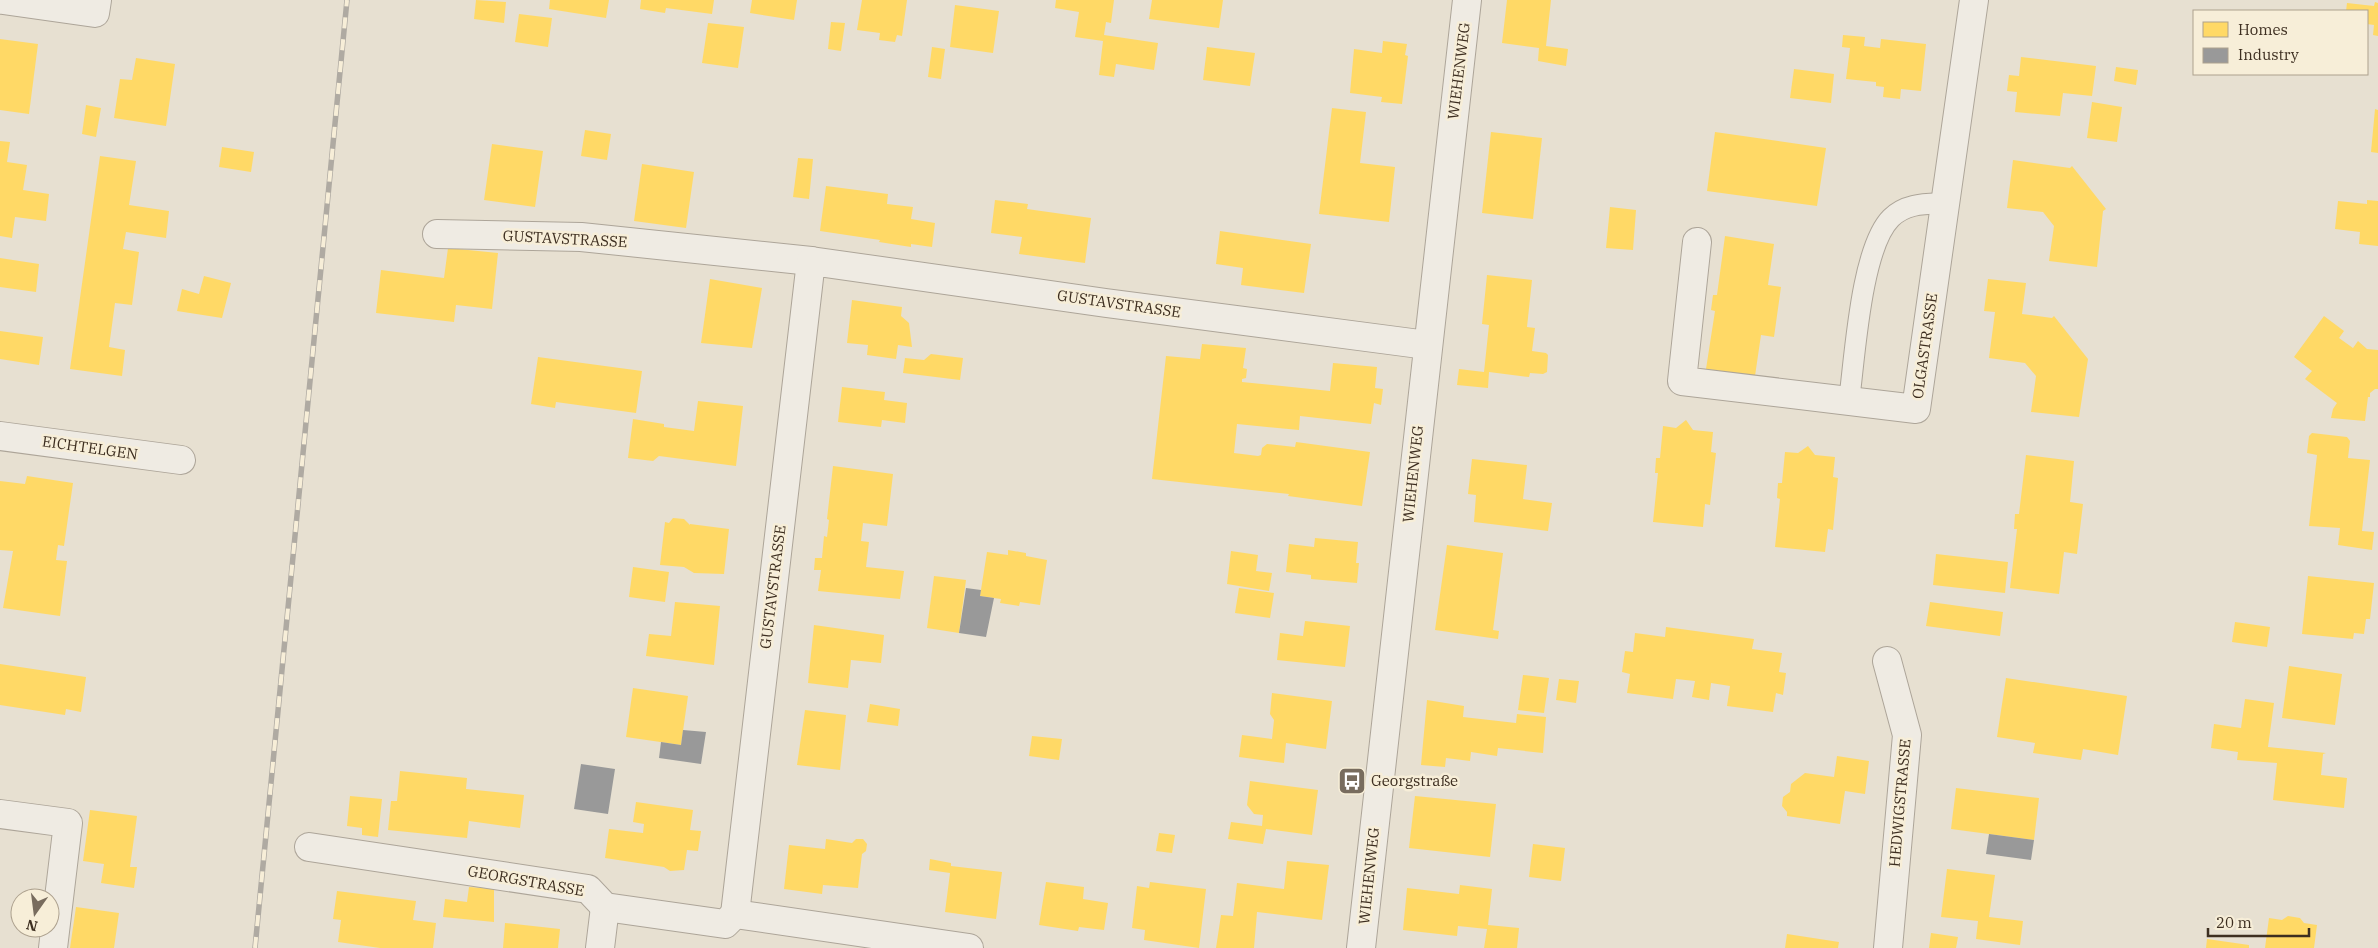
<svg xmlns="http://www.w3.org/2000/svg" width="2378" height="948" viewBox="0 0 2378 948" font-family="'IBM Plex Serif',serif">
<style>
.homes{fill:#ffd966}
.industry{fill:#999}
.lines{fill:none;stroke-linecap:round;stroke-linejoin:round}
.service-casing{stroke:#ada599;stroke-width:22}
.minor-casing{stroke:#ada599;stroke-width:30}
.service{stroke:#efebe3;stroke-width:20}
.minor{stroke:#efebe3;stroke-width:28}
.rail-casing{stroke:#afaaa2;stroke-width:5.5}
.rail{stroke:#f7eed8;stroke-width:4;stroke-dasharray:11;stroke-linecap:butt}
.labels{text-anchor:middle;stroke-width:5;stroke-linejoin:round;paint-order:stroke}
.street-label{font-size:15px;fill:#3d2e20;stroke:#f7eed8}
.poi-label{font-size:15px;fill:#3d2e20;stroke:#f7eed8;text-anchor:start}
</style>
<rect width="100%" height="100%" fill="#e7e0d1"/>
<!-- homes -->
<g class="homes">
<path d="M476,0L506,2L504,23L474,19Z"/>
<path d="M550,0H609L606,18L549,9Z"/>
<path d="M641,0H714L712,14L666,8L665,13L640,9Z"/>
<path d="M752,0H797L794,20L750,13Z"/>
<path d="M862,0H907L902,36L897,35L895,42L879,40L880,33L857,30Z"/>
<path d="M1056,0H1114L1111,23L1106,22L1104,35L1158,43L1154,70L1116,64L1114,77L1099,75L1103,41L1075,37L1079,12L1055,8Z"/>
<path d="M1152,0H1223L1219,28L1149,19Z"/>
<path d="M1507,0H1551L1546,46L1568,49L1566,66L1538,61L1539,48L1502,43Z"/>
<path d="M2375,2L2378,3V36L2373,35L2374,25L2367,24V11H2346L2347,3L2374,6Z"/>
<path d="M955,5L999,11L993,53L950,47Z"/>
<path d="M519,14L552,18L548,47L515,42Z"/>
<path d="M831,22L845,23L841,51L828,49Z"/>
<path d="M708,23L744,27L738,68L702,63Z"/>
<path d="M1843,35L1865,37L1864,46L1880,48L1881,39L1926,44L1921,91L1901,89L1900,99L1883,97L1884,87L1876,86V82L1846,79L1850,48L1842,47Z"/>
<path d="M0,39L38,44L29,114L0,110Z"/>
<path d="M1383,41L1407,44L1405,55L1408,56L1402,104L1381,102L1382,97L1350,93L1354,49L1382,53Z"/>
<path d="M932,47L945,49L941,79L928,77Z"/>
<path d="M1207,47L1255,53L1250,86L1203,80Z"/>
<path d="M2021,57L2096,66L2092,96L2063,93L2060,116L2015,112L2017,92L2007,91L2009,75L2019,76Z"/>
<path d="M136,58L175,64L166,126L114,118L120,79L132,80Z"/>
<path d="M2116,67L2138,70L2136,85L2114,81Z"/>
<path d="M1794,69L1834,74L1831,103L1790,98Z"/>
<path d="M2092,102L2122,107L2117,142L2087,138Z"/>
<path d="M86,105L101,108L96,137L82,134Z"/>
<path d="M1332,108L1366,112L1360,163L1395,167L1389,222L1319,214Z"/>
<path d="M2375,109L2378,110V153L2371,152Z"/>
<path d="M585,130L611,134L607,160L581,156Z"/>
<path d="M1491,132L1542,138L1533,219L1482,213Z"/>
<path d="M1715,132L1826,148L1817,206L1707,191Z"/>
<path d="M0,141L10,142L7,162L27,165L23,190L49,194L46,221L15,217L12,238L0,236Z"/>
<path d="M492,144L543,151L535,207L484,200Z"/>
<path d="M222,147L254,152L251,172L219,167Z"/>
<path d="M100,156L136,161L129,205L169,211L166,238L126,232L123,249L139,252L132,305L115,303L109,347L125,350L122,376L70,369Z"/>
<path d="M798,158L813,159L809,199L793,197Z"/>
<path d="M2013,160L2070,168L2072,166L2106,209L2103,211L2097,267L2049,261L2054,226L2043,212L2007,208Z"/>
<path d="M642,164L694,172L686,228L634,221Z"/>
<path d="M826,186L888,194L887,204L913,207L911,219L935,223L932,247L911,244V247L879,242L880,240L820,231Z"/>
<path d="M995,200L1028,204L1027,209L1091,218L1085,263L1019,254L1022,237L991,233Z"/>
<path d="M2367,200L2378,201V246L2359,244L2360,232L2335,229L2338,201L2367,204Z"/>
<path d="M1610,207L1636,210L1633,250L1606,248Z"/>
<path d="M1220,231L1311,244L1304,293L1241,285L1243,268L1216,264Z"/>
<path d="M1725,236L1774,244L1768,285L1781,287L1774,337L1761,335L1755,376L1706,369L1715,311L1711,310L1713,295H1717Z"/>
<path d="M448,248L498,253L492,309L456,305L454,322L376,313L381,270L444,278Z"/>
<path d="M0,258L39,264L36,292L0,287Z"/>
<path d="M1487,275L1532,280L1527,327L1535,328L1532,351L1546,353L1548,355L1547,372L1543,374L1530,373L1529,377L1489,372L1488,388L1457,385L1459,369L1484,372L1489,325L1482,324Z"/>
<path d="M204,276L231,283L222,318L177,311L182,289L199,294Z"/>
<path d="M710,279L762,288L752,348L701,343Z"/>
<path d="M1988,279L2026,283L2022,314L2052,318L2054,316L2088,359L2079,417L2031,412L2036,376L2025,363L1989,358L1995,312L1984,311Z"/>
<path d="M852,300L902,307L901,316L909,323L912,347L898,345L896,359L867,355L868,345L847,343Z"/>
<path d="M2324,316L2344,331L2339,338L2353,348L2358,341L2367,349L2378,350V389H2375L2370,393V397H2368L2365,421L2331,418L2333,409L2337,403L2305,379L2312,371L2294,357Z"/>
<path d="M0,331L43,337L39,365L0,359Z"/>
<path d="M1202,344L1246,348L1243,368L1247,369L1246,378L1242,379V382L1330,391L1333,363L1377,367L1375,388L1383,389L1381,405L1374,403L1371,424L1300,416L1299,430L1237,424L1234,453L1258,456L1261,455L1262,448L1267,444L1295,447L1296,442L1370,452L1362,506L1288,496L1289,494L1152,479L1166,356L1200,359Z"/>
<path d="M931,354L963,358L960,380L903,373L905,358L924,360Z"/>
<path d="M538,357L642,371L636,413L556,402L555,408L531,404Z"/>
<path d="M842,387L885,392L884,400L907,403L905,423L882,420L881,427L838,422Z"/>
<path d="M698,401L743,406L736,466L659,456L653,461L628,458L633,419L664,424V427L694,431Z"/>
<path d="M1686,420L1693,430L1713,432L1711,452L1716,453L1710,505L1705,504L1703,527L1653,522L1658,473H1655L1656,458H1660L1663,426L1676,428Z"/>
<path d="M2312,433L2347,437L2350,441L2348,458L2370,460L2362,531L2374,532L2372,550L2338,545L2340,528L2309,526L2317,455L2307,453L2309,436Z"/>
<path d="M1808,446L1815,455L1835,457L1833,477L1838,478L1833,530L1828,529L1825,552L1775,547L1780,499L1777,498L1778,483H1782L1785,452L1798,453Z"/>
<path d="M2026,455L2074,461L2070,502L2083,504L2077,554L2064,552L2059,594L2010,588L2017,529H2014L2015,514H2019Z"/>
<path d="M1472,459L1527,465L1523,499L1552,503L1548,531L1474,522L1476,495L1468,494Z"/>
<path d="M833,466L893,474L887,526L863,523L861,541L869,542L866,567L904,571L900,599L818,591L821,570H814L815,558H822L824,536L827,537L829,520L827,519Z"/>
<path d="M27,476L73,483L64,546L58,545L56,560L67,561L60,616L3,608L13,551L0,550V481L25,484Z"/>
<path d="M673,518L684,519L690,525V524L729,529L724,574L694,573L684,567L660,565L665,522L669,523Z"/>
<path d="M1315,538L1358,542L1356,563H1359L1357,583L1311,579V575L1286,572L1289,544L1314,547Z"/>
<path d="M1447,545L1503,553L1493,630L1499,631L1498,639L1435,630Z"/>
<path d="M1008,550L1026,553V556L1047,560L1040,605L1020,602L1019,606L1000,603L1001,599L980,596L987,552L1008,555Z"/>
<path d="M1231,551L1258,555L1256,571L1272,573L1269,591L1227,584Z"/>
<path d="M1936,554L2008,562L2005,593L1933,585Z"/>
<path d="M633,567L669,572L665,602L629,597Z"/>
<path d="M934,576L966,580L959,633L927,628Z"/>
<path d="M2308,576L2374,583L2370,619H2366L2364,634L2354,633L2353,639L2302,634Z"/>
<path d="M1239,588L1274,593L1270,618L1235,613Z"/>
<path d="M675,602L720,606L714,665L646,656L649,634L671,636Z"/>
<path d="M1930,602L2003,612L2000,636L1926,626Z"/>
<path d="M1305,621L1350,626L1345,667L1277,660L1280,633L1303,636Z"/>
<path d="M2235,622L2270,627L2267,647L2232,642Z"/>
<path d="M814,625L884,635L881,663L851,660L848,688L808,683Z"/>
<path d="M1666,627L1754,639L1752,649L1782,653L1779,672L1786,673L1783,695L1776,693L1773,712L1727,706L1730,686L1711,683L1709,700L1692,697L1695,681L1676,679L1673,699L1627,693L1630,674L1622,672L1625,651L1633,652L1635,633L1665,637Z"/>
<path d="M0,664L86,677L81,712L66,709L65,715L0,705Z"/>
<path d="M2289,666L2342,674L2335,725L2282,718Z"/>
<path d="M1523,675L1549,678L1544,713L1518,710Z"/>
<path d="M2006,678L2127,696L2118,755L2083,749L2081,760L2033,753L2035,743L1997,737Z"/>
<path d="M1559,679L1579,681L1576,703L1556,700Z"/>
<path d="M633,688L688,696L681,745L626,737Z"/>
<path d="M1272,693L1332,701L1326,749L1286,743L1284,763L1239,757L1242,735L1272,739L1274,720L1270,714Z"/>
<path d="M2245,699L2274,703L2268,747L2326,753L2323,754L2321,775L2347,778L2344,808L2273,800L2277,763L2237,760L2238,752L2211,748L2214,724L2241,728Z"/>
<path d="M1427,700L1464,706L1463,717L1516,723L1517,714L1546,717L1543,753L1498,748L1497,756L1471,752L1470,761L1446,758L1445,767L1421,765Z"/>
<path d="M870,704L900,709L898,726L867,722Z"/>
<path d="M805,710L846,715L840,770L797,765Z"/>
<path d="M1032,736L1062,739L1059,760L1029,756Z"/>
<path d="M1837,756L1869,761L1865,794L1845,791L1840,824L1787,816V812L1782,806L1783,797L1790,792L1791,784L1805,773L1834,777Z"/>
<path d="M400,771L467,778L466,789L524,795L520,828L469,821L467,838L388,830L391,801H397Z"/>
<path d="M1250,781L1318,790L1312,835L1266,829L1263,844L1228,839L1231,822L1262,826L1263,815L1254,814L1247,805Z"/>
<path d="M1956,788L2039,798L2034,840L1951,829Z"/>
<path d="M350,796L382,799L378,837L362,835V828L347,826Z"/>
<path d="M1415,796L1496,804L1490,857L1409,848Z"/>
<path d="M636,802L693,810L690,830L701,831L698,851L687,850L684,870L670,871L664,867L605,858L609,829L643,833L644,824L633,822Z"/>
<path d="M90,810L137,816L130,867H137L134,888L101,883L104,864L83,861Z"/>
<path d="M1159,833L1175,835L1172,853L1156,851Z"/>
<path d="M826,839L852,843L856,839H863L867,844L866,851L862,854L858,888L823,885L822,894L784,889L789,845L825,849Z"/>
<path d="M1533,844L1565,848L1561,881L1529,877Z"/>
<path d="M930,859L951,863V866L1002,872L996,919L945,912L950,873L929,870Z"/>
<path d="M1287,861L1329,865L1322,920L1257,912L1254,948H1216L1221,915L1233,916L1237,883L1284,889Z"/>
<path d="M1947,869L1995,875L1989,917L2023,921L2020,945L1976,939L1978,921L1941,917Z"/>
<path d="M1046,882L1084,887L1083,899L1108,903L1104,930L1079,927L1078,931L1039,925Z"/>
<path d="M1150,882L1206,889L1199,948L1144,940L1145,930L1132,928L1137,886L1149,888Z"/>
<path d="M1460,885L1492,889L1488,925L1519,928L1517,948H1484L1487,929L1458,926L1457,936L1403,930L1407,888L1459,894Z"/>
<path d="M469,887L494,889V922L443,917L445,899L467,902Z"/>
<path d="M337,891L416,901L413,920L436,923L433,948H380L338,942L341,920L333,919Z"/>
<path d="M76,907L119,913L114,948H70Z"/>
<path d="M2288,916L2300,918L2304,923L2317,925L2314,948H2265L2269,918L2282,920Z"/>
<path d="M505,923L560,929L558,948H503Z"/>
<path d="M1931,933L1958,937L1956,948H1929Z"/>
<path d="M1787,934L1839,942L1838,948H1785Z"/>
<path d="M2207,939L2249,945V948H2206Z"/>
</g>
<!-- industry -->
<g class="industry">
<path d="M966,588L981,590L980,596L994,598L986,637L959,633Z"/>
<path d="M683,730L706,732L701,764L659,758L661,742L681,745Z"/>
<path d="M581,764L615,769L608,814L574,809Z"/>
<path d="M1989,834L2034,840L2031,860L1986,854Z"/>
</g>
<g class="lines">
<!-- service casing -->
<g class="service-casing">
<path id="service" d="M1849,401C1855,356 1861,248 1891,218C1906,203 1926,204 1945,203"/>
</g>
<!-- minor casing -->
<g class="minor-casing">
<g id="minor">
<path d="M3,0L95,13L97,0"/>
<path d="M437,234L581,237L811,261"/>
<path d="M1697,242L1682,381L1916,409L1974,0"/>
<path d="M0,436L181,460"/>
<path d="M1887,661L1907,735L1888,948"/>
<path d="M0,814L68,823L53,948"/>
<path d="M309,847L588,889L605,907L725,924L735,914"/>
<path d="M735,914L811,261L1106,303L1427,345"/>
<path d="M735,914L969,948"/>
<path d="M600,948L605,907"/>
<path d="M1361,948L1467,0"/>
</g>
</g>
<!-- service -->
<use href="#service" class="service"/>
<!-- minor -->
<use href="#minor" class="minor"/>
<!-- rail casing -->
<g class="rail-casing">
<path id="rail" d="M255,948L347,0"/>
</g>
<!-- rail -->
<use href="#rail" class="rail"/>
</g>
<!-- icons -->
<defs>
<g id="bus-square" transform="scale(1.4375)"><rect x="-9" y="-9" width="18" height="18" rx="4" fill="#786c5e" stroke="#f7eed8"/><path d="M-5-6H5V4H4V6H2V4H-2V6H-4V4H-5ZM-3.5-4V0h7V-4ZM-3.5 1.2v1.5H-2V1.2ZM2 1.2v1.5H3.5V1.2Z" fill="#fff"/></g>
</defs>
<g fill-rule="evenodd">
<use href="#bus-square" x="1352" y="781"/>
</g>
<g class="labels">
<!-- street labels -->
<g class="street-label">
<text transform="translate(1459 71) rotate(-83)" y="5">WIEHENWEG</text>
<text transform="translate(565 239) rotate(3)" y="5">GUSTAVSTRASSE</text>
<text transform="translate(1119 304) rotate(8)" y="5">GUSTAVSTRASSE</text>
<text transform="translate(1925 346) rotate(-82)" y="5">OLGASTRASSE</text>
<text transform="translate(90 448) rotate(8)" y="5">EICHTELGEN</text>
<text transform="translate(1413 474) rotate(-84)" y="5">WIEHENWEG</text>
<text transform="translate(773 587) rotate(-83)" y="5">GUSTAVSTRASSE</text>
<text transform="translate(1900 803) rotate(-85)" y="5">HEDWIGSTRASSE</text>
<text transform="translate(1369 876) rotate(-84)" y="5">WIEHENWEG</text>
<text transform="translate(526 881) rotate(10)" y="5">GEORGSTRASSE</text>
</g>
<!-- poi labels -->
<g class="poi-label">
<text x="1371" y="786">Georgstraße</text>
</g>
</g>
<!-- legend -->
<rect x="2193" y="10" width="175" height="65" fill="#f7eed8" stroke="#ada18e"/>
<rect x="2203" y="22" width="25" height="15" fill="#ffd966" stroke="#ada18e"/>
<text x="2238" y="35" font-size="15" fill="#3d2e20">Homes</text>
<rect x="2203" y="48" width="25" height="15" fill="#999999" stroke="#ada18e"/>
<text x="2238" y="60" font-size="15" fill="#3d2e20">Industry</text>
<!-- north arrow -->
<g transform="translate(35 913) rotate(194)"><circle r="24" fill="#f7eed8" stroke="#ada18e"/>
<path d="M0-4L9 19L0 12L-9 19Z" fill="#786c5e"/>
<text y="-8" font-size="14" font-weight="bold" text-anchor="middle" fill="#3d2e20">N</text>
</g>
<!-- scale -->
<path d="M2208 928v8h101v-8" fill="none" stroke="#3d2e20" stroke-width="2.5"/>
<text x="2216" y="928" font-size="15" fill="#3d2e20" stroke="#f7eed8" stroke-width="4" paint-order="stroke">20 m</text>
</svg>
